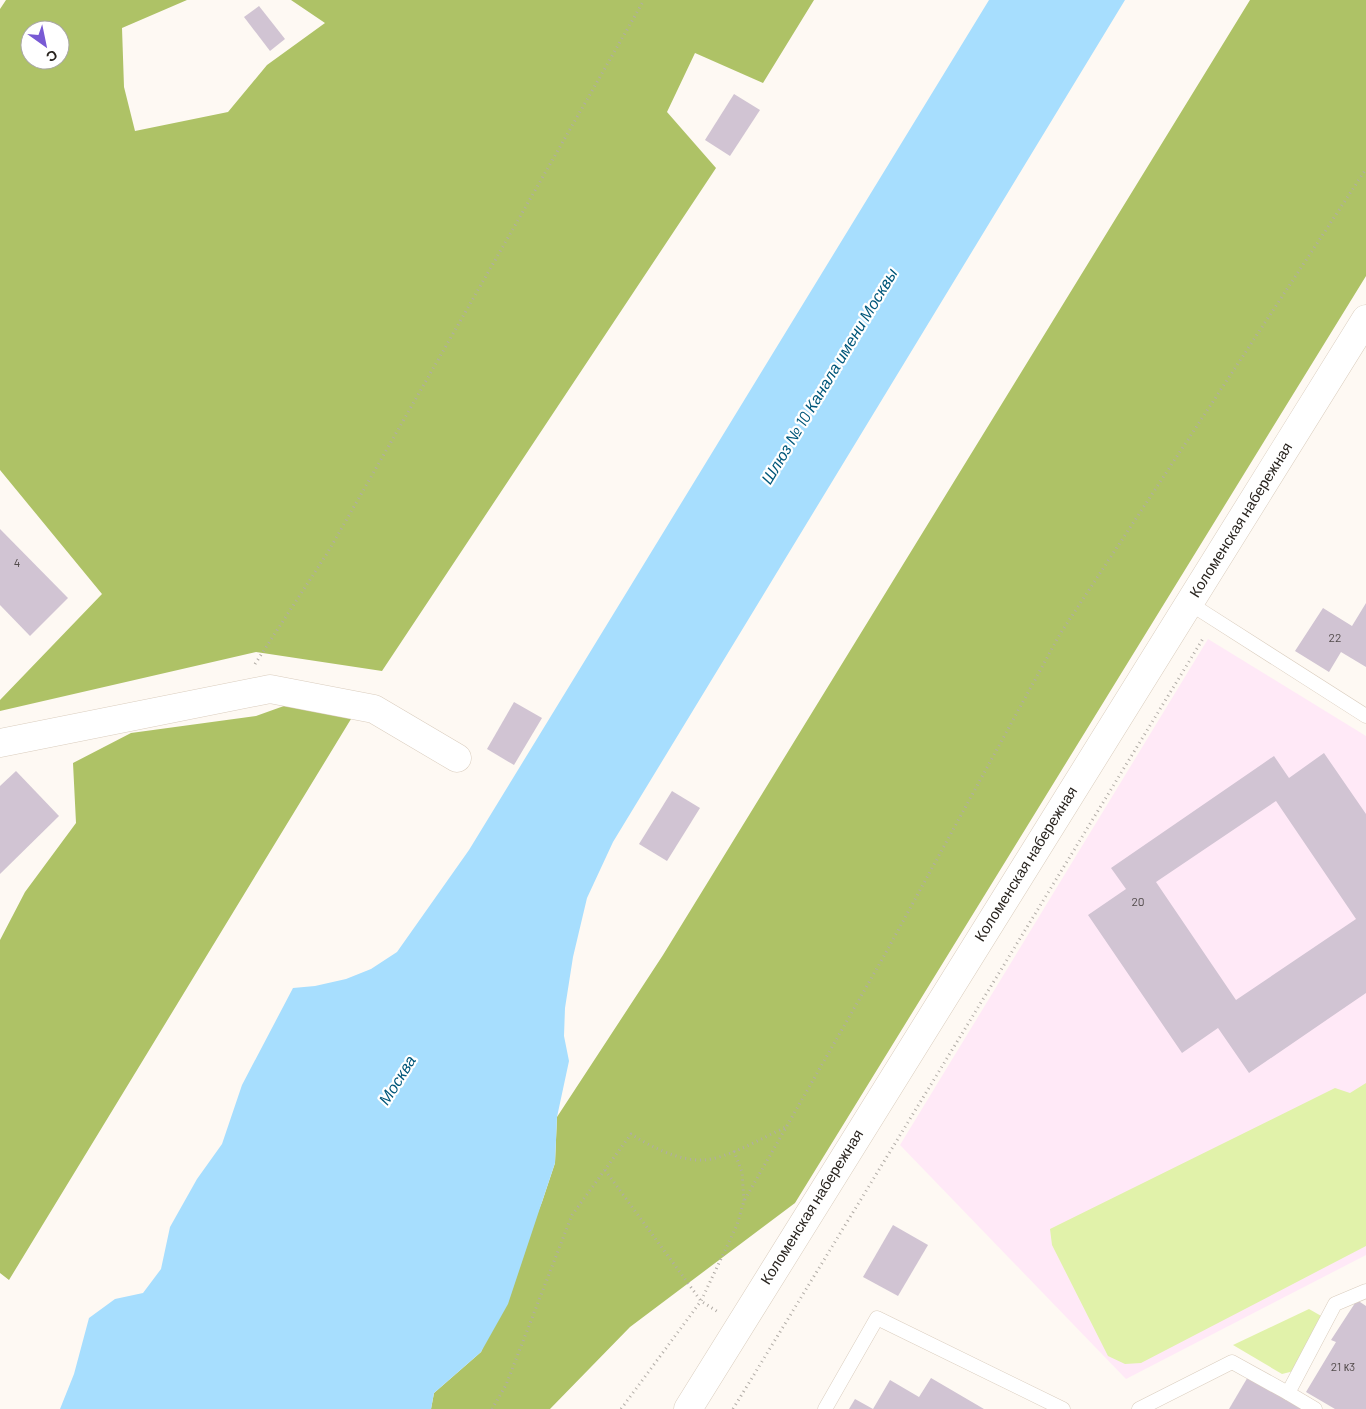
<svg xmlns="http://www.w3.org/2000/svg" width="1366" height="1409" viewBox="0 0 1366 1409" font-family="Barlow,sans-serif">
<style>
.education{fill:#ffe9f7}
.green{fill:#e1f2aa}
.forest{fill:#aec266;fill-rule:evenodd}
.water{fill:#a7defe}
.building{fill:#d1c4d3;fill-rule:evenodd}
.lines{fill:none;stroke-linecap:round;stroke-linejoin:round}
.service-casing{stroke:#dacdbe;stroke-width:15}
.minor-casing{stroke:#dacdbe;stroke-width:29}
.path{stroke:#b1aca6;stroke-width:3;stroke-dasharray:1 4;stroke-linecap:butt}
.service{stroke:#fff;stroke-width:14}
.minor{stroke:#fff;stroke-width:28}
.labels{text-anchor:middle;stroke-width:4.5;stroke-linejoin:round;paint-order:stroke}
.number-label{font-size:12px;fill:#524b4b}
.street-label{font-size:15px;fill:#28231e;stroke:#fff}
.water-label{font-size:16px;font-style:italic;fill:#01577a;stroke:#fff}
</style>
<rect width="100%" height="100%" fill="#fef9f3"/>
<!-- education -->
<path class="education" d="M1208,639L1366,736V1255L1126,1379L900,1145Z"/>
<!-- green -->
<g class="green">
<path d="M1366,1083V1246L1141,1363L1125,1364L1108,1356L1052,1245L1050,1229L1335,1088L1350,1093Z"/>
<path d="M1309,1309L1323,1317L1294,1371L1282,1374L1233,1345Z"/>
</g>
<!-- forest -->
<g class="forest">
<path d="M6,0H187L122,28L124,87L135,131L228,112L267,65L325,23L291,0H814L763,83L695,53L667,112L716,168L382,671L256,652L0,711V700L102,594L0,470V9ZM30,30H60V60H30Z"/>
<path d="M1250,0H1366V276L795,1203L630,1327L550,1409H431L434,1393L481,1352L542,1202L555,1163L557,1117L663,955Z"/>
<path d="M309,697L351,719L9,1280L0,1273V940L25,892L76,823L73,763L131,733L256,716Z"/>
</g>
<!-- water -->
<path class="water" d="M989,0H1125L613,842L587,898L573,957L565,1008L564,1036L569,1061L557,1117L555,1163L508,1304L481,1352L434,1393L431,1409H60L74,1374L89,1318L115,1299L143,1293L161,1269L170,1227L197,1179L222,1144L242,1085L293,988L315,986L346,979L371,969L397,952L469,850Z"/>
<!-- building -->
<g class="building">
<path d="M259,6L285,39L270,51L244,17Z"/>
<path d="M734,94L760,110L730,156L705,140Z"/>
<path d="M0,529L68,598L30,636L0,605Z"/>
<path d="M1366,603V667L1341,652L1329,672L1295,651L1323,608L1352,626Z"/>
<path d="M514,702L542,718L514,765L487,749Z"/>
<path d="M1324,753L1366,814V993L1249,1073L1218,1028L1182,1053L1088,915L1126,889L1111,868L1274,756L1289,778ZM1276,801L1356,919L1236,1000L1156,882Z"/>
<path d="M16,771L59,816L0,874V786Z"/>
<path d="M672,791L700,808L667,861L639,844Z"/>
<path d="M893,1225L928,1245L898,1296L863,1277Z"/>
<path d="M1357,1300L1366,1306V1409H1335L1306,1392L1336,1342L1331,1340Z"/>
<path d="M1249,1375L1307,1409H1229Z"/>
<path d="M931,1378L984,1409H873L890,1380L919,1397Z"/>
<path d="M855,1399L873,1409H849Z"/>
</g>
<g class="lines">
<!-- service casing -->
<g class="service-casing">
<g id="service">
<path d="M1189,603L1366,716"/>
<path d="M825,1409L877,1318L1063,1409"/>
<path d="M1139,1409L1232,1362L1288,1393"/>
<path d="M1315,1409L1288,1393L1335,1304L1366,1291"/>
</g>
</g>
<!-- minor casing -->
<g class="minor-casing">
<g id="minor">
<path d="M0,743L270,689L374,709L457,758"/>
<path d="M688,1409L1366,319"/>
</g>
</g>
<!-- path -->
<g class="path">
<path d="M255,664L328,552L644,0"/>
<path d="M734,1151L742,1172L744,1201"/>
<path d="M605,1170L701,1301L718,1312"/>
<path d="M492,1409L506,1385L572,1215L631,1134C651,1147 679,1161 703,1160C727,1159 764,1137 786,1127"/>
<path d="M621,1409L701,1301L737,1225L744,1201L884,956L1060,634L1366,169"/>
<path d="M733,1409L1204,637"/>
</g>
<!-- service -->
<use href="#service" class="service"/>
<!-- minor -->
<use href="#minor" class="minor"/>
</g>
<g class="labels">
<!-- number labels -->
<g class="number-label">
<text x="17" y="567">4</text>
<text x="1335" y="642">22</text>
<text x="1138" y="906">20</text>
<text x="1343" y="1371">21 к3</text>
</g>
<!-- street labels -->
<g class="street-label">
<text transform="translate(1241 520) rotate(-58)" y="5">Коломенская набережная</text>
<text transform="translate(1026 864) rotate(-58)" y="5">Коломенская набережная</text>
<text transform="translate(812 1207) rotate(-58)" y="5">Коломенская набережная</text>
</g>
<!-- water labels -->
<g class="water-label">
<text transform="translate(829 376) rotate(-59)" y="6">Шлюз № 10 Канала имени Москвы</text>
<text transform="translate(397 1080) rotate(-58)" y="6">Москва</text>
</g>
</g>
<!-- north arrow -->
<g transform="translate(45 45) rotate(147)"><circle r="24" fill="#ffffff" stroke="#a9a7a5"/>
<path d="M0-4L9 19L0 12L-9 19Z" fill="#785ad4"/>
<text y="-8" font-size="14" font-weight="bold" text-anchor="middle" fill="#28231e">С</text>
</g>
</svg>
